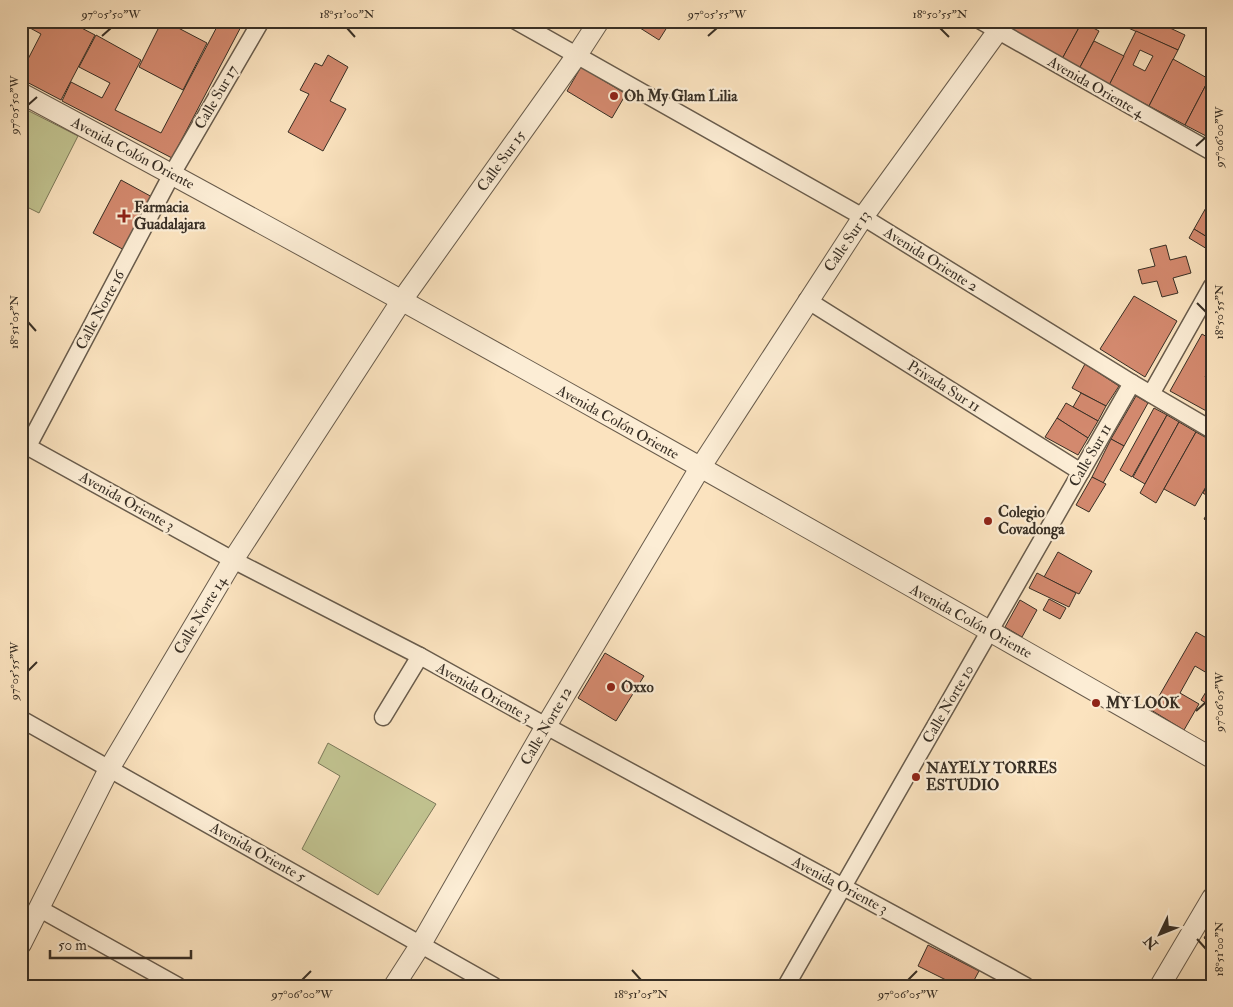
<svg xmlns="http://www.w3.org/2000/svg" width="1233" height="1007" viewBox="0 0 1233 1007" font-family="'IM FELL Double Pica',serif">
<style>
.green{fill:#c1c390;stroke:#7c795a}
.building{fill:#d3896e;stroke:#382f25;fill-rule:evenodd}
.lines{fill:none;stroke-linecap:round;stroke-linejoin:round}
.minor-casing{stroke:#695c4c;stroke-width:19}
.tertiary-casing{stroke:#695c4c;stroke-width:22}
.minor{stroke:#fcedd5;stroke-width:16}
.tertiary{stroke:#fcedd5;stroke-width:20}
.ticks{fill:none;stroke:#382f25;stroke-width:2}
.poi-dot{fill:#8f2418;stroke:#fcedd5;stroke-width:2}
.labels{text-anchor:middle;stroke-width:4.5;stroke-linejoin:round;paint-order:stroke}
.street-label{font-size:15px;fill:#382f25;stroke:#fcedd5}
.poi-label{font-size:15px;font-weight:bold;fill:#382f25;stroke:#fcedd5;text-anchor:start}
.neatline{fill:none;stroke:#382f25;stroke-width:2}
.ticks-label{font-size:12px;text-anchor:middle;fill:#382f25}
</style>
<rect width="100%" height="100%" fill="#fbe3bf"/>
<filter id="stains"><feTurbulence type="fractalNoise" baseFrequency=".004" numOctaves="4"/><feColorMatrix values="0 0 0 0 .2 0 0 0 0 .09 0 0 0 0 .02 0 0 0 .5 -.17"/></filter>
<radialGradient id="worn" r=".72"><stop offset=".6" stop-color="#630" stop-opacity="0"/><stop offset="1" stop-color="#630" stop-opacity=".3"/></radialGradient>
<!-- green -->
<g class="green">
<path d="M27,110L78,136L39,213L21,204V121Z"/>
<path d="M328,743L436,804L378,895L302,849L340,776L318,763Z"/>
</g>
<!-- building -->
<g class="building">
<path d="M21,21H68L95,35L61,100L21,79V58L27,61L41,34L21,23Z"/>
<path d="M162,21H165L207,43L183,90L139,67Z"/>
<path d="M220,21H244L172,158L62,101L71,82L102,98L110,83L79,67L96,35L141,60L115,110L161,133Z"/>
<path d="M629,21H671L659,40Z"/>
<path d="M1018,21H1081L1082,22L1062,59L1012,33Z"/>
<path d="M1081,21H1099L1095,29Z"/>
<path d="M1128,21H1155L1185,35L1178,50L1126,27Z"/>
<path d="M1198,21H1212V28Z"/>
<path d="M1082,22L1099,31L1079,69L1062,59Z"/>
<path d="M1136,31L1178,50L1149,106L1109,85ZM1140,50L1153,56L1145,71L1133,65Z"/>
<path d="M1094,41L1124,56L1109,85L1079,69Z"/>
<path d="M328,55L348,67L330,101L346,109L323,151L288,132L309,94L300,90L315,63L322,66Z"/>
<path d="M1173,59L1209,79L1185,125L1149,106Z"/>
<path d="M581,67L626,94L612,118L567,91Z"/>
<path d="M1209,79L1212,81V123L1206,136L1185,125Z"/>
<path d="M1212,123V139L1206,136Z"/>
<path d="M121,180L154,198L126,251L93,233Z"/>
<path d="M1212,197V240L1194,229Z"/>
<path d="M1194,229L1212,240V252L1189,238Z"/>
<path d="M1166,245L1170,260L1186,256L1191,273L1173,278L1178,293L1162,297L1157,281L1142,284L1138,270L1155,266L1150,249Z"/>
<path d="M1134,296L1177,321L1145,377L1100,349Z"/>
<path d="M1202,334L1212,340V364L1205,377L1212,381V409L1210,413L1170,391Z"/>
<path d="M1085,364L1119,386L1106,406L1072,388Z"/>
<path d="M1081,393L1106,406L1098,421L1073,407Z"/>
<path d="M1136,396L1148,403L1124,446L1111,439Z"/>
<path d="M1066,403L1098,421L1088,438L1057,418Z"/>
<path d="M1154,408L1167,415L1132,477L1120,470Z"/>
<path d="M1167,415L1179,422L1145,484L1133,477Z"/>
<path d="M1057,418L1088,438L1078,455L1045,437Z"/>
<path d="M1179,422L1196,432L1156,503L1140,493Z"/>
<path d="M1196,432L1212,441V476L1195,506L1164,489Z"/>
<path d="M1111,439L1124,446L1103,483L1092,477Z"/>
<path d="M1092,477L1106,484L1089,512L1076,505Z"/>
<path d="M1212,477V499L1203,493Z"/>
<path d="M1212,505V524L1204,519Z"/>
<path d="M1058,552L1092,571L1079,594L1044,577Z"/>
<path d="M1037,573L1076,593L1069,607L1029,588Z"/>
<path d="M1049,599L1066,608L1060,619L1043,610Z"/>
<path d="M1020,600L1037,610L1022,637L1005,627Z"/>
<path d="M1196,632L1212,641V676L1195,666L1180,693L1199,704L1184,730L1151,710Z"/>
<path d="M605,653L644,676L616,721L578,698Z"/>
<path d="M1212,682V707L1201,700Z"/>
<path d="M1212,924V943L1204,938Z"/>
<path d="M928,945L979,971L971,986H950L952,983L918,966Z"/>
</g>
<g class="lines">
<!-- minor casing -->
<g class="minor-casing">
<g id="minor">
<path d="M516,21L863,217L1132,383L1212,430"/>
<path d="M981,21L1212,152"/>
<path d="M807,300L1081,472"/>
<path d="M1151,394L1212,286"/>
<path d="M21,443L233,560L420,656L546,726L1026,986"/>
<path d="M28,446L172,174L261,21"/>
<path d="M383,717L420,656"/>
<path d="M21,719L494,986"/>
<path d="M40,909L178,986"/>
<path d="M786,986L1132,383"/>
</g>
</g>
<!-- tertiary casing -->
<g class="tertiary-casing">
<g id="tertiary">
<path d="M21,93C422,308 817,532 1212,758"/>
<path d="M21,944L109,769L233,560L402,300L577,55L599,21"/>
<path d="M394,986L421,944L546,726L700,468L863,217L1005,21"/>
<path d="M1160,986L1212,898"/>
</g>
</g>
<!-- minor -->
<use href="#minor" class="minor"/>
<!-- tertiary -->
<use href="#tertiary" class="tertiary"/>
</g>
<!-- ticks -->
<path class="ticks" d="M347,28L355,37M940,28L949,37M102,36L111,28M708,36L717,28M28,105L37,97M1196,146L1206,137M1197,303L1206,312M28,322L36,331M28,671L37,662M1196,711L1206,702M1197,939L1206,949M632,970L641,980M302,980L311,971M908,980L917,971"/>
<!-- markers -->
<g class="poi-dot">
<circle cx="614" cy="96" r="5"/>
<path d="M121.5 208.5h5v5h5v5h-5v5h-5v-5h-5v-5h5z"/>
<circle cx="988" cy="521" r="5"/>
<circle cx="611" cy="687" r="5"/>
<circle cx="1096" cy="703" r="5"/>
<circle cx="916" cy="777" r="5"/>
</g>
<g class="labels">
<!-- street labels -->
<g class="street-label">
<text transform="translate(1096 87) rotate(30)" y="5">Avenida Oriente 4</text>
<text transform="translate(216 97) rotate(-60)" y="5">Calle Sur 17</text>
<text transform="translate(133 153) rotate(28)" y="5">Avenida Colón Oriente</text>
<text transform="translate(501 161) rotate(-54)" y="5">Calle Sur 15</text>
<text transform="translate(847 241) rotate(-56)" y="5">Calle Sur 13</text>
<text transform="translate(931 259) rotate(32)" y="5">Avenida Oriente 2</text>
<text transform="translate(100 310) rotate(-62)" y="5">Calle Norte 16</text>
<text transform="translate(944 386) rotate(32)" y="5">Privada Sur 11</text>
<text transform="translate(618 422) rotate(29)" y="5">Avenida Colón Oriente</text>
<text transform="translate(1090 455) rotate(-60)" y="5">Calle Sur 11</text>
<text transform="translate(127 501) rotate(29)" y="5">Avenida Oriente 3</text>
<text transform="translate(200 615) rotate(-59)" y="5">Calle Norte 14</text>
<text transform="translate(971 621) rotate(29)" y="5">Avenida Colón Oriente</text>
<text transform="translate(484 692) rotate(29)" y="5">Avenida Oriente 3</text>
<text transform="translate(948 704) rotate(-60)" y="5">Calle Norte 10</text>
<text transform="translate(546 726) rotate(-60)" y="5">Calle Norte 12</text>
<text transform="translate(258 852) rotate(29)" y="5">Avenida Oriente 5</text>
<text transform="translate(840 885) rotate(28)" y="5">Avenida Oriente 3</text>
</g>
<!-- poi labels -->
<g class="poi-label">
<text x="624" y="101">Oh My Glam Lilia</text>
<text x="134" y="212">Farmacia<tspan x="134" dy="17">Guadalajara</tspan></text>
<text x="998" y="517">Colegio<tspan x="998" dy="17">Covadonga</tspan></text>
<text x="621" y="692">Oxxo</text>
<text x="1106" y="708">MY LOOK</text>
<text x="926" y="773">NAYELY TORRES<tspan x="926" dy="17">ESTUDIO</tspan></text>
</g>
</g>
<!-- margin -->
<rect width="1233" height="1007" fill="none" stroke="#fbe3bf" stroke-width="55"/>
<!-- north arrow -->
<g transform="translate(1160 934) rotate(227)" stroke="#fcedd5" stroke-width="4" paint-order="stroke">
<path d="M0-4L9 19L0 12L-9 19Z" fill="#382f25"/>
<text y="-8" font-size="14" font-weight="bold" text-anchor="middle" fill="#382f25">N</text>
</g>
<!-- scale -->
<path d="M50 950v8h141v-8" fill="none" stroke="#382f25" stroke-width="2.5"/>
<text x="58" y="950" font-size="15" fill="#382f25" stroke="#fcedd5" stroke-width="4" paint-order="stroke">50 m</text>
<rect x="28" y="28" width="1178" height="952" class="neatline"/>
<g class="ticks-label">
<text x="111" y="18">97°05'50"W</text>
<text x="347" y="18">18°51'00"N</text>
<text x="717" y="18">97°05'55"W</text>
<text x="940" y="18">18°50'55"N</text>
<text transform="translate(14 105) rotate(-90)" y="4">97°05'50"W</text>
<text transform="translate(1219 137) rotate(-90)" y="4">97°06'00"W</text>
<text transform="translate(1219 312) rotate(-90)" y="4">18°50'55"N</text>
<text transform="translate(14 322) rotate(-90)" y="4">18°51'05"N</text>
<text transform="translate(14 671) rotate(-90)" y="4">97°05'55"W</text>
<text transform="translate(1219 702) rotate(-90)" y="4">97°06'05"W</text>
<text transform="translate(1219 949) rotate(-90)" y="4">18°51'00"N</text>
<text x="302" y="998">97°06'00"W</text>
<text x="641" y="998">18°51'05"N</text>
<text x="908" y="998">97°06'05"W</text>
</g>
<rect width="100%" height="100%" filter="url(#stains)"/>
<rect width="100%" height="100%" fill="url(#worn)"/>
</svg>
